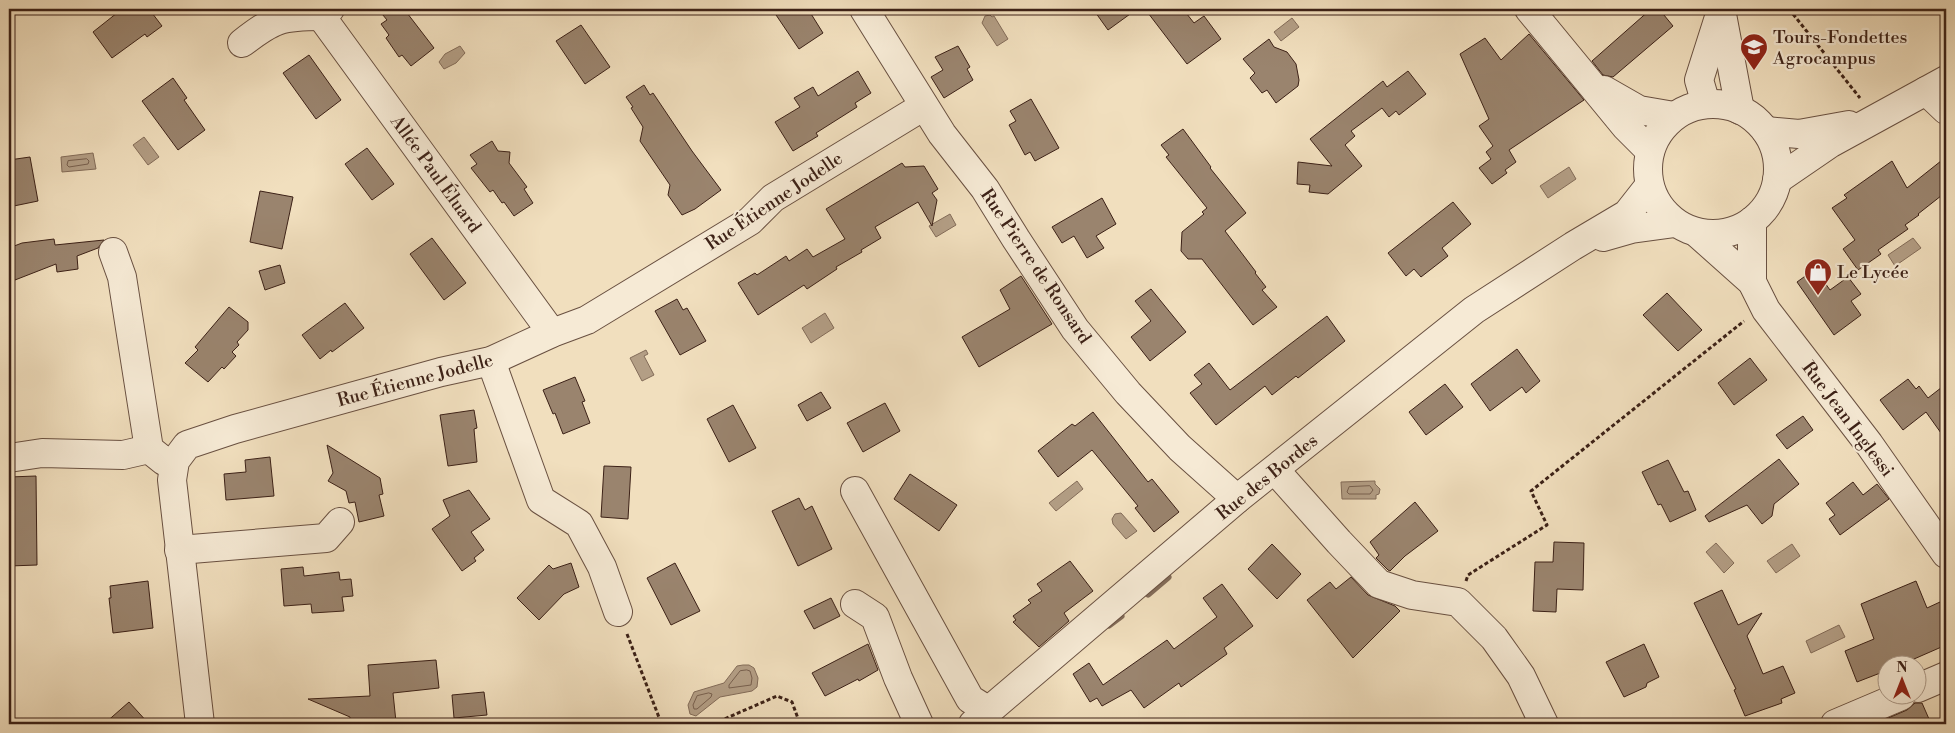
<svg xmlns="http://www.w3.org/2000/svg" width="1955" height="733" viewBox="0 0 1955 733" font-family="'Libre Bodoni',serif">
<style>
.water{fill:#b39e85;stroke:#836c59}
.lines{fill:none;stroke-linecap:round;stroke-linejoin:round}
.shore{stroke:#78604e;stroke-width:1}
.stream{stroke:#836c59;stroke-width:7}
.building{fill:#9a846e;stroke:#3c2117}
.minor-casing{stroke:#695041;stroke-width:30}
.path{stroke:#3c2117;stroke-width:3;stroke-dasharray:4 2.5;stroke-linecap:butt}
.minor{stroke:#f6ead5;stroke-width:28}
.labels{text-anchor:middle;stroke-width:4.5;stroke-linejoin:round;paint-order:stroke}
.poi-label{font-size:18px;fill:#3c2117;stroke:#f6ead5;text-anchor:start}
.street-label{font-size:18px;fill:#3c2117;stroke:#f6ead5}
</style>
<rect width="100%" height="100%" fill="#f1dfbe"/>
<filter id="stains"><feTurbulence type="fractalNoise" baseFrequency=".004" numOctaves="4"/><feColorMatrix values="0 0 0 0 .2 0 0 0 0 .09 0 0 0 0 .02 0 0 0 .5 -.17"/></filter>
<radialGradient id="worn" r=".72"><stop offset=".6" stop-color="#630" stop-opacity="0"/><stop offset="1" stop-color="#630" stop-opacity=".3"/></radialGradient>
<!-- water -->
<g class="water">
<path d="M990,15L992,17L994,16L1008,39L997,46L982,23L985,16Z"/>
<path d="M1292,18L1299,27L1281,41L1274,32Z"/>
<path d="M460,46L465,53L456,63L444,69L439,62L445,54Z"/>
<path d="M144,137L159,157L148,165L133,145Z"/>
<path d="M93,153L96,169L62,172L61,157Z"/>
<path d="M1569,167L1576,179L1548,198L1540,186Z"/>
<path d="M950,214L956,225L936,237L929,226Z"/>
<path d="M1913,238L1921,248L1895,266L1888,255Z"/>
<path d="M825,313L834,328L811,343L802,328Z"/>
<path d="M646,350L648,354L644,356L654,375L642,381L630,358Z"/>
<path d="M1077,481L1083,489L1056,511L1049,503Z"/>
<path d="M1375,481V484L1380,489L1379,494L1376,495V499H1342L1341,482Z"/>
<path d="M1121,513L1137,531L1126,539L1113,524L1112,519L1115,514Z"/>
<path d="M1716,543L1734,563L1724,573L1706,552Z"/>
<path d="M1792,544L1800,556L1776,573L1767,561Z"/>
<path d="M1839,625L1845,637L1811,653L1806,641Z"/>
<path d="M743,665H749L754,668L758,678L757,687L752,691L720,697L696,716L690,714L688,705L694,692L724,683L737,666Z"/>
</g>
<g class="lines">
<!-- shore -->
<g class="shore">
<path d="M87,159L89,161L88,164L69,167L67,165L68,161Z"/>
<path d="M1370,486L1373,490L1370,494H1349L1347,492L1349,487Z"/>
<path d="M747,670L750,671L752,678L751,685L729,688V685L740,671Z"/>
<path d="M709,693L712,694L711,697L697,709H694L693,705L697,696Z"/>
</g>
<!-- stream -->
<g class="stream">
<path d="M1148,594L1168,577"/>
<path d="M1109,625L1121,616"/>
</g>
</g>
<!-- building -->
<g class="building">
<path d="M122,9H149L162,26L147,37L145,34L112,58L93,32Z"/>
<path d="M378,9H404L434,48L411,66L402,55L399,57L386,38L389,35L381,24L387,20Z"/>
<path d="M772,9H808L823,33L799,49Z"/>
<path d="M1093,9H1137L1108,30Z"/>
<path d="M1145,9H1183L1194,23L1204,16L1221,39L1187,64Z"/>
<path d="M1651,9H1659L1673,26L1613,77L1603,75L1592,61Z"/>
<path d="M581,25L610,67L585,84L556,41Z"/>
<path d="M1529,34L1584,100L1509,150L1516,162L1505,170L1507,173L1492,184L1479,168L1491,159L1486,152L1493,146L1479,126L1489,119L1460,54L1485,38L1501,60Z"/>
<path d="M1269,39L1274,47L1287,52L1296,64L1299,80L1298,86L1276,103L1267,90L1262,93L1250,78L1255,73L1243,59Z"/>
<path d="M958,46L970,67L967,69L973,80L944,98L931,77L943,70L935,57Z"/>
<path d="M309,55L341,100L316,119L283,73Z"/>
<path d="M858,71L871,93L855,103L857,107L816,133L818,136L793,151L775,122L800,107L794,98L813,87L818,96Z"/>
<path d="M1408,71L1426,94L1399,115L1396,111L1389,117L1382,108L1351,131L1355,136L1345,145L1362,166L1328,194L1309,192L1310,185L1297,184L1298,162L1332,166L1310,139L1383,81L1387,87Z"/>
<path d="M173,78L187,98L184,100L205,130L178,150L142,101Z"/>
<path d="M644,85L650,95L653,93L692,151L721,190L695,209L682,215L668,195L670,185L640,141L643,127L631,108L633,107L626,97Z"/>
<path d="M1031,99L1059,148L1035,161L1030,152L1025,155L1009,125L1016,121L1010,111Z"/>
<path d="M1183,129L1211,167L1210,168L1246,213L1225,231L1256,272L1255,273L1266,287L1262,290L1277,307L1253,325L1202,259H1188L1181,251L1182,232L1204,214L1202,212L1207,208L1166,157L1169,155L1161,145Z"/>
<path d="M492,141L498,151L510,152L509,163L527,187L524,189L533,203L514,216L504,202L502,203L493,190L490,192L471,168L477,164L470,155Z"/>
<path d="M367,148L394,184L372,200L345,164Z"/>
<path d="M30,157L38,201L9,207V160Z"/>
<path d="M1946,157V192L1918,214L1919,215L1905,225L1908,229L1878,250L1881,254L1858,270L1843,249L1855,240L1832,208L1847,198L1844,195L1892,161L1907,188Z"/>
<path d="M902,163L905,167L924,166L938,189L932,193L937,200L932,226L918,202L875,227L881,238L861,250L862,252L836,267L837,269L807,289L804,285L758,315L738,283L755,273L757,275L786,256L789,261L807,249L813,257L845,239L826,209Z"/>
<path d="M260,191L293,197L282,249L250,242Z"/>
<path d="M1102,198L1116,224L1096,236L1104,248L1087,258L1074,236L1062,243L1052,227Z"/>
<path d="M1453,202L1471,224L1442,248L1448,256L1421,277L1414,269L1406,276L1388,253Z"/>
<path d="M432,238L466,283L444,300L410,254Z"/>
<path d="M54,239L55,245L104,240L98,248L77,256L78,269L57,272L56,264L15,280L9,264V248L22,243Z"/>
<path d="M280,265L285,283L265,290L259,271Z"/>
<path d="M1815,269L1830,290L1848,277L1861,294L1851,301L1861,315L1834,335L1797,282Z"/>
<path d="M1021,276L1052,324L979,367L962,337L1010,309L1000,290Z"/>
<path d="M1151,289L1186,332L1150,361L1131,337L1151,321L1135,301Z"/>
<path d="M1667,293L1702,330L1678,351L1643,315Z"/>
<path d="M677,299L683,310L687,308L706,341L680,355L655,311Z"/>
<path d="M345,303L364,328L332,352L331,350L320,359L302,335Z"/>
<path d="M229,307L248,322V330L237,342L239,345L232,352L236,356L224,369L222,367L208,382L185,363L198,350L195,347Z"/>
<path d="M1327,316L1345,341L1298,378L1296,376L1272,395L1265,386L1216,425L1190,393L1202,384L1194,375L1209,363L1230,390Z"/>
<path d="M1517,349L1540,381L1526,393L1522,387L1490,411L1471,384Z"/>
<path d="M1750,358L1767,380L1734,405L1718,383Z"/>
<path d="M575,377L585,401L582,402L590,423L563,434L555,413L553,414L543,390Z"/>
<path d="M1908,379L1916,389L1919,386L1928,398L1946,384V440L1926,412L1903,430L1880,400Z"/>
<path d="M1445,384L1463,407L1426,435L1409,412Z"/>
<path d="M821,392L831,408L807,421L798,405Z"/>
<path d="M885,403L900,431L863,452L847,423Z"/>
<path d="M733,405L756,448L729,462L707,419Z"/>
<path d="M474,410L477,428L474,429L477,462L448,466L440,415Z"/>
<path d="M1093,412L1148,482L1152,479L1179,512L1154,532L1135,508L1138,506L1092,450L1058,477L1038,451L1072,424L1075,426Z"/>
<path d="M1803,416L1813,430L1787,449L1776,435Z"/>
<path d="M327,445L380,478L383,494L379,495L384,516L359,522L355,502L349,503L346,491L328,481L333,473Z"/>
<path d="M270,457L274,496L226,500L224,474L246,472L245,460Z"/>
<path d="M1779,459L1799,484L1774,504L1772,516L1762,524L1747,505L1709,522L1705,516Z"/>
<path d="M1668,460L1684,492L1688,491L1696,510L1670,522L1661,504L1658,505L1642,472Z"/>
<path d="M604,466L631,467L628,519L601,517Z"/>
<path d="M910,474L957,505L939,531L894,499Z"/>
<path d="M36,476L37,565L9,566V477Z"/>
<path d="M1853,482L1863,495L1877,484L1889,499L1840,535L1829,519L1835,515L1826,503Z"/>
<path d="M469,490L490,519L471,532L484,550L474,558L476,561L462,571L432,529L450,516L443,500Z"/>
<path d="M799,498L805,510L812,506L832,549L798,566L772,511Z"/>
<path d="M1415,502L1438,531L1405,556L1390,571L1388,570L1376,558L1379,555L1370,542Z"/>
<path d="M1554,542L1584,543L1583,590L1557,589L1556,612L1533,611L1535,562H1553Z"/>
<path d="M1272,544L1301,574L1277,599L1248,569Z"/>
<path d="M1070,561L1093,591L1064,613L1069,621L1039,647L1013,622L1016,620L1013,616L1031,603L1028,600L1042,591L1037,584Z"/>
<path d="M571,563L579,587L564,594L539,620L517,598L549,565L553,569Z"/>
<path d="M675,563L700,611L671,625L647,578Z"/>
<path d="M303,567L304,576L339,572L340,580L351,579L353,596L342,597L344,611L312,613L311,604L284,606L281,569Z"/>
<path d="M1351,577L1368,595L1395,606L1400,611L1353,658L1307,600L1330,582L1336,589Z"/>
<path d="M148,581L153,628L113,633L109,598H111L110,586Z"/>
<path d="M1916,581L1927,608L1940,602L1946,617V645L1898,666H1888V670L1857,682L1845,651L1874,639L1861,604Z"/>
<path d="M1222,584L1253,626L1224,648L1227,654L1181,687L1179,683L1144,708L1131,690L1102,706L1097,698L1090,702L1073,674L1089,663L1103,685L1167,640L1174,649L1217,617L1203,598Z"/>
<path d="M1722,590L1738,625L1762,613L1747,636L1763,674L1783,666L1795,693L1781,699L1782,703L1745,716L1734,690L1736,689L1694,603Z"/>
<path d="M831,598L840,616L814,629L804,611Z"/>
<path d="M868,644L878,670L859,681L858,679L825,696L812,673Z"/>
<path d="M1644,644L1659,677L1647,683L1646,687L1624,697L1606,662Z"/>
<path d="M436,660L439,688L393,693L396,722L350,724V717L308,699L370,696L368,665Z"/>
<path d="M484,692L487,715L454,718L452,695Z"/>
<path d="M129,702L149,724H104Z"/>
<path d="M1915,703H1922L1929,719L1916,724H1874L1907,710Z"/>
</g>
<g class="lines">
<!-- minor casing -->
<g class="minor-casing">
<g id="minor">
<path d="M330,9L321,16L552,333"/>
<path d="M864,9L942,134L985,189L1016,239L1075,329L1128,393L1180,448L1237,499"/>
<path d="M1529,9L1626,127L1650,151"/>
<path d="M1721,9L1740,110"/>
<path d="M242,43C273,19 281,16 321,16"/>
<path d="M1604,90L1639,110L1674,116"/>
<path d="M1926,91L1946,110"/>
<circle cx="1713" cy="169" r="65"/>
<path d="M1706,104L1699,80L1720,14"/>
<path d="M1766,131L1799,134L1849,125"/>
<path d="M1777,180L1831,143L1946,80"/>
<path d="M1697,233L1752,282L1766,310L1869,444L1946,554"/>
<path d="M1603,237L1631,229L1675,223"/>
<path d="M113,252L122,277L149,449L164,461H175"/>
<path d="M1752,282V221"/>
<path d="M491,361L541,500L579,524L602,567L618,612"/>
<path d="M9,458L42,453L123,455L149,449"/>
<path d="M1275,470L1339,542L1379,584L1412,595L1458,602L1494,638L1521,676L1544,724"/>
<path d="M855,491L970,699L989,711"/>
<path d="M179,550L326,538L340,522"/>
<path d="M855,604L875,617L898,678L919,724"/>
<path d="M1918,688L1946,676"/>
<path d="M200,724L172,480L175,461L187,445L235,429L441,372L491,361L552,333L587,320L750,221L773,198L924,106"/>
<path d="M973,724L1237,499L1474,310L1573,246L1627,214L1649,186"/>
<path d="M1835,724L1901,696"/>
</g>
</g>
<!-- path -->
<g class="path">
<path d="M1789,9L1860,98"/>
<path d="M1466,581L1468,575L1547,525L1531,491L1744,321"/>
<path d="M627,634L660,720L671,724"/>
<path d="M713,724L777,696L792,702L800,724"/>
</g>
<!-- minor -->
<use href="#minor" class="minor"/>
</g>
<!-- icons -->
<defs>
<g id="school-pin" transform="scale(1.4375)"><path d="M0 17L-7.5 6A9.5 9.5 0 1 1 7.5 6Z" fill="#8f2418" stroke="#f6ead5"/><path d="M0-5L7-2L0 1L-7-2ZM-4 1L0 2.5L4 1V4Q0 6-4 4Z" fill="#fff"/></g>
<g id="shop-pin" transform="scale(1.4375)"><path d="M0 17L-7.5 6A9.5 9.5 0 1 1 7.5 6Z" fill="#8f2418" stroke="#f6ead5"/><path d="M-5-2.5h2.3a2.7 3.5 0 0 1 5.4 0H5L5.5 6h-11ZM-1.5-2.5h3a1.5 2.3 0 0 0-3 0Z" fill="#fff"/></g>
</defs>
<g fill-rule="evenodd">
<use href="#school-pin" x="1754" y="47"/>
<use href="#shop-pin" x="1818" y="272"/>
</g>
<g class="labels">
<!-- poi labels -->
<g class="poi-label">
<text x="1773" y="43">Tours-Fondettes<tspan x="1773" dy="21">Agrocampus</tspan></text>
<text x="1837" y="278">Le Lycée</text>
</g>
<!-- street labels -->
<g class="street-label">
<text transform="translate(436 174) rotate(54)" y="6">Allée Paul Éluard</text>
<text transform="translate(774 201) rotate(-34)" y="6">Rue Étienne Jodelle</text>
<text transform="translate(1036 266) rotate(56)" y="6">Rue Pierre de Ronsard</text>
<text transform="translate(415 380) rotate(-15)" y="6">Rue Étienne Jodelle</text>
<text transform="translate(1848 419) rotate(53)" y="6">Rue Jean Inglessi</text>
<text transform="translate(1267 477) rotate(-39)" y="6">Rue des Bordes</text>
</g>
</g>
<!-- margin -->
<rect width="1955" height="733" fill="none" stroke="#f1dfbe" stroke-width="30"/>
<rect x="10" y="10" width="1935" height="713" fill="none" stroke="#3c2117" stroke-width="2.5"/>
<rect x="15" y="15" width="1925" height="703" fill="none" stroke="#3c2117"/>
<!-- north arrow -->
<g transform="translate(1902 680)"><circle r="24" fill="#f6ead5" stroke="#ac9a89"/>
<path d="M0-4L9 19L0 12L-9 19Z" fill="#8f2418"/>
<text y="-8" font-size="14" font-weight="bold" text-anchor="middle" fill="#3c2117">N</text>
</g>
<rect width="100%" height="100%" filter="url(#stains)"/>
<rect width="100%" height="100%" fill="url(#worn)"/>
</svg>
